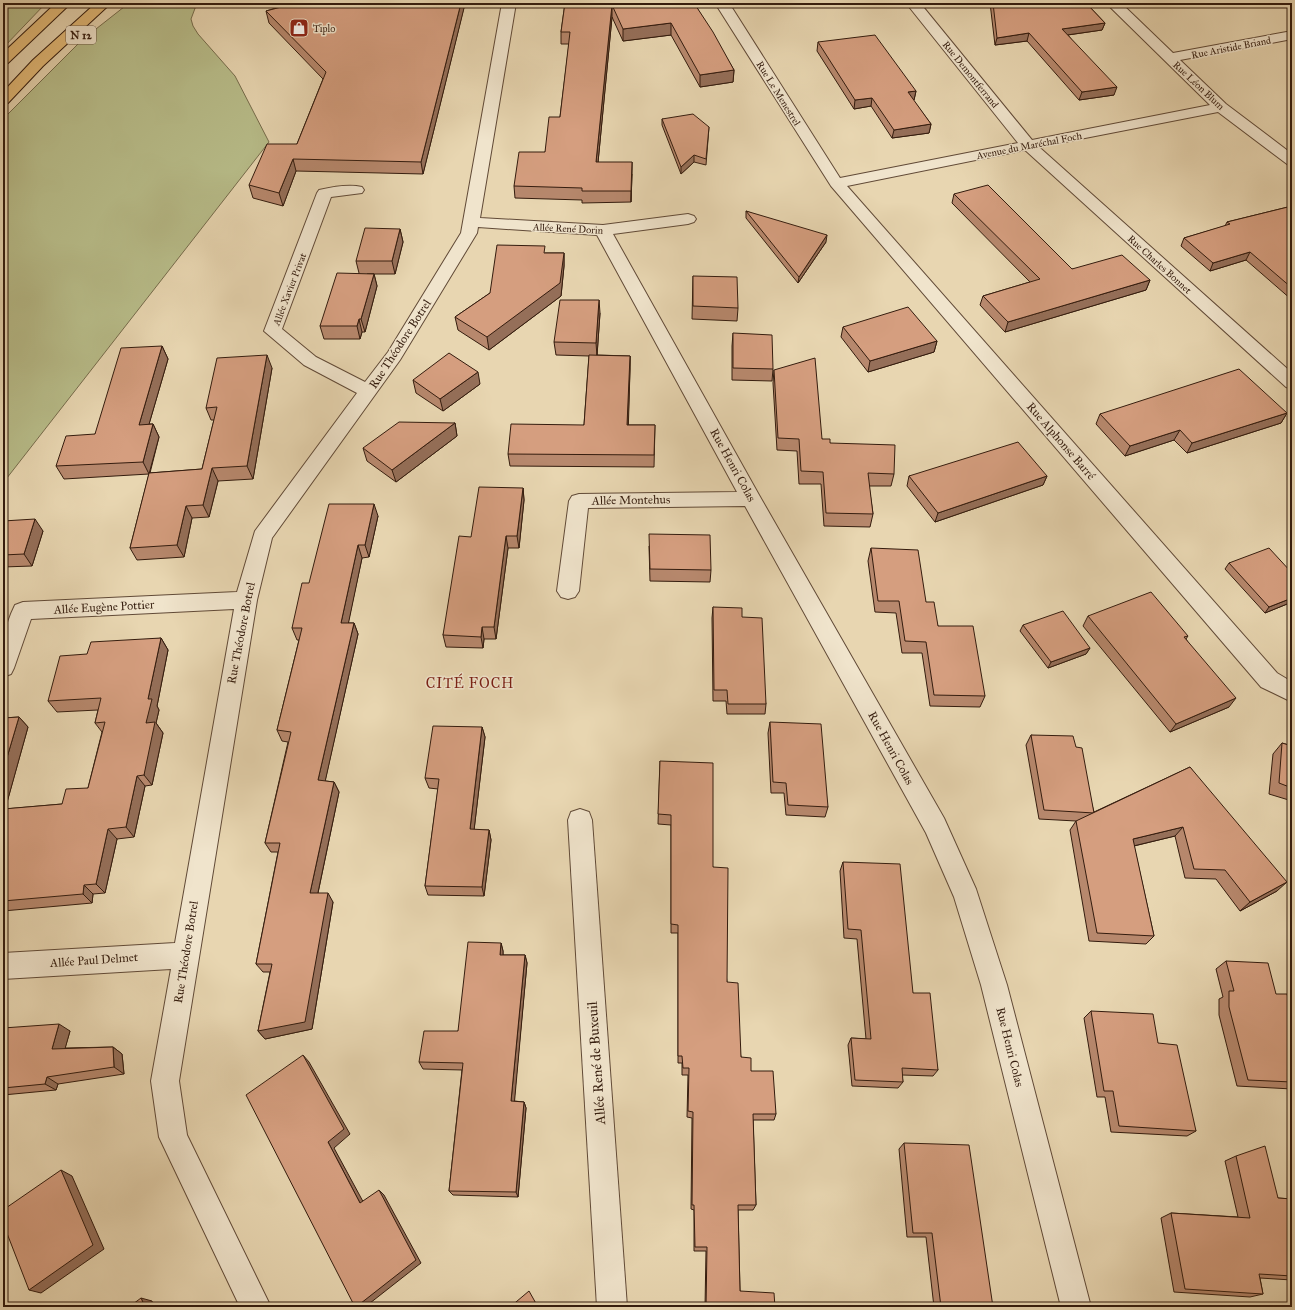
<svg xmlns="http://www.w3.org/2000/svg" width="1295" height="1310" viewBox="0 0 1295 1310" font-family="'IM FELL Great Primer',serif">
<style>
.green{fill:#b8bd8a;stroke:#766c4c}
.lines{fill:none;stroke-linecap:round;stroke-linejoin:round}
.street-casing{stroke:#614a37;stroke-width:2}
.primary-casing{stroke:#341c0e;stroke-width:2}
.street{fill:#f0e4cc;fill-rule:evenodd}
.primary{fill:#e4bb78;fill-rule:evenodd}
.wall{fill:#b7886d;stroke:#341c0e}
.shaded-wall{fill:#956f59;stroke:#341c0e}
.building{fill:#d59e7f;stroke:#341c0e}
.labels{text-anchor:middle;stroke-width:3;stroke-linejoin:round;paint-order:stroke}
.far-poi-label{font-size:10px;fill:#341c0e;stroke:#f0e4cc;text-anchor:start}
.far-street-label{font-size:10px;fill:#341c0e;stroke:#f0e4cc}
.shield{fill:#f0e4cc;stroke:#6c5847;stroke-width:1}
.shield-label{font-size:11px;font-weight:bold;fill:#341c0e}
.street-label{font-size:12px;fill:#341c0e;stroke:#f0e4cc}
.quarter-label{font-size:14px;letter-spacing:1px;fill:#7a1f14;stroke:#f0e4cc}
.near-street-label{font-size:14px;fill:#341c0e;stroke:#f0e4cc}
</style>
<rect width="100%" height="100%" fill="#e8d6b1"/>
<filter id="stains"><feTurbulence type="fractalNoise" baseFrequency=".005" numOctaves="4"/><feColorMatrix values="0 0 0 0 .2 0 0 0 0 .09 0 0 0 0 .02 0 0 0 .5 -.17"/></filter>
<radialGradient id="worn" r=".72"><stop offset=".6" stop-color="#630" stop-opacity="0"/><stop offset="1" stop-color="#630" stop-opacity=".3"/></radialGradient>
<!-- green -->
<g class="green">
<path d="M3,3H46L3,48Z"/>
<path d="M129,3H197L191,19L193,26L198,34L235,76L269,142L3,483V119L82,40Z"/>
</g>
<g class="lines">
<!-- street casing -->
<g class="street-casing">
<g id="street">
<path d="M502,3H516L480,218L603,225L688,214L694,216L696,219L694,222L688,224L613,234L759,495L944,818L976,889L1007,985L1091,1307H1061L981,985L954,897L926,833L745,506L588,508L579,591L575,597L568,599L561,597L557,591L569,501L572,496L579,494L737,492L597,235L478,227L477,233L400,360L272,538L257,600L179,1081L187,1135L271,1307H240L159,1137L151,1081L171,969L3,979V953L175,943L234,609L31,619L14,668L11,674L3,677C3,649 2,631 15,605L23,602L237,592L255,531L357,393L304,365L264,331L317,193L319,190C332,187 349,184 362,187L364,190L362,193L331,197L282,329L316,357L365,382L388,352L461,233Z"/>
<path d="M715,3H729L840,178L1018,143L906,3H920L1032,140L1210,105L1106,3H1121L1173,53L1292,31V39L1180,60L1226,104L1292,154V166L1287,164L1218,112L1039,147L1292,373V389L1286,387L1025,150L847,186L1277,673L1292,682V702L1261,687L831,186Z"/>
<path d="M580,809L589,812L592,820L627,1307H597L568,820L571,812Z"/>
</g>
</g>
<!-- primary casing -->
<g class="primary-casing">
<g id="primary">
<path d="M56,3H71L8,63L3,64V53Z"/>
<path d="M96,3H111L43,66L8,103L3,104V92L33,60Z"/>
</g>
</g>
<!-- street -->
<use href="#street" class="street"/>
<!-- primary -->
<use href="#primary" class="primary"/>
</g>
<!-- wall -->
<g class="wall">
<path d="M276,3H465L423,174L296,171L283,206L253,198L249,185L297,144L323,79L269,23L266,11L279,7Z"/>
<path d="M565,3H694L734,70L733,82L700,87L671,35L623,41L612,17L598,162L632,174L631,202L582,203V200L515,198L514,186L545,152L560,117L569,44H561V32Z"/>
<path d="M990,3H1086L1105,23L1102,30L1068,35L1114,95L1079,100L1027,41L995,45Z"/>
<path d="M818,42L916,91L914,100H913L931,124L929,133L892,138L871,106L854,109L817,51Z"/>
<path d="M662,119L709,127L706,165L694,162L681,174L662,125Z"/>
<path d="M954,194L1072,269L1150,280L1146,290L1005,332L980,305L983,296L1030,282L952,203Z"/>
<path d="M1292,206V300L1246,260L1210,271L1181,246L1184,238L1225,226L1227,222Z"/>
<path d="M746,211L826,242L798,283L746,218Z"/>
<path d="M400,229L403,242L395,274H367H374L377,286L365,332H362L360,339H324L320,326L359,273L356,261Z"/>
<path d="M545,253H564V266L561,296L489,350L458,330L455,317L490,293Z"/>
<path d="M693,276L738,308L737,321L692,319Z"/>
<path d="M600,313L597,355L630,356V369L628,425H655L654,467L510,466L508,454L584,425L589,356L556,355L554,342Z"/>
<path d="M843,327L937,341L934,352L868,372L841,337Z"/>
<path d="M733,333L773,369L772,381L732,380V346Z"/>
<path d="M162,346L168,359L149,424H153L159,437L150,473L202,469L214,420H211L206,408L272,368L253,479L218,481L209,517L192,518L184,557L137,560L130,548L149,474L64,479L56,466L95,434Z"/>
<path d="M774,370L822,439L830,443L894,474L891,486H869L873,514L870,527L824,526L821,484H799L797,451L777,450L773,383Z"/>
<path d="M413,380L480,384L443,411L416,393Z"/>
<path d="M1287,413L1281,423L1187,453L1174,440L1125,456L1096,424L1100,414Z"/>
<path d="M455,423L457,436L396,482L367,461L363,448Z"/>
<path d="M909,476H1047L1043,485L935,522L907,486Z"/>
<path d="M523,488L524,500L519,548H508L496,639H484L483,648L446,647L443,635L471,537Z"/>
<path d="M378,516L369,557L362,558L348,623H354L358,634L325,781L334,782L339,792L318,893L333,902L312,1029L265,1039L258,1031L270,972H263L256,964L278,852H271L265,843L288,742L282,741L277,730L299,640H297L292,628Z"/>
<path d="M3,521L43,531L32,566L3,567Z"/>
<path d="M649,546L711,570L710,582L650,581Z"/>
<path d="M871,548L926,602L938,626L985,696L980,707L930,706L922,653H902L896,613L875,612L868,561Z"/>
<path d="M1229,563L1292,573V602L1265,613L1225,569Z"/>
<path d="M713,607L742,617L766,704L765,714H727L726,701H713L712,618Z"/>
<path d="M1088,616L1188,636L1186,639L1229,707L1170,732L1083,626Z"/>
<path d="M1023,625L1090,648L1086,654L1048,668L1020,631Z"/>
<path d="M161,638L168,650L157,706L159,710L156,723L163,733L152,785L145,786L134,837L117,839L105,893L93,894L92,903L3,911V718L19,717L28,727L5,809L62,804L88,788L102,732L95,723L98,710L57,712L48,701L87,654Z"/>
<path d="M770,722L828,807L825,817L786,815L784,793H771L768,733Z"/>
<path d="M482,727L485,737L474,830H489L491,840L484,896L428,895L425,886L438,789L429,788L425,778Z"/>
<path d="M1031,735L1076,747L1094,812L1190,767L1277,891L1240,911L1216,879L1185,878L1175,836L1134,846L1154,936L1146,944L1089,941L1070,830L1076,821L1039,819L1026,745Z"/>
<path d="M1282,743L1292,746V801L1269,794L1273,754Z"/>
<path d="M660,761L713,867L727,982L741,1057L751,1071L776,1114L774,1120H753L756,1205L753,1210H738L740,1291L775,1307H705L706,1251H694V1210L691,1209L692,1118L687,1117L688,1075H682V1063H678V933H671V825L658,824Z"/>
<path d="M843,862L913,993L938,1070L933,1076L902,1075L903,1082L898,1088L852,1086L848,1045L851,1038L866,1039L857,939L844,938L840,871Z"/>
<path d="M501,943L503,951V955H525L527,963L514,1101L524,1102L526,1108L518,1197L453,1195L449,1191L462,1070L423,1069L419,1062L458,1031Z"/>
<path d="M1226,961L1276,994L1292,1013V1089L1237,1086L1219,1015V999L1223,997L1216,969Z"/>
<path d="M1091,1011L1158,1043L1196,1131L1187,1136L1111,1132L1105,1097H1097L1084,1018Z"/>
<path d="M3,1028L70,1031L65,1048L113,1047L122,1054L124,1074L58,1084L56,1090L3,1095Z"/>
<path d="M904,1143L993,1307H934L926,1237H907L899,1149Z"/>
<path d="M1236,1156L1278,1198L1292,1199V1280L1260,1278L1263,1294L1250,1297L1174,1292L1161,1218L1171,1213L1238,1217L1225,1161Z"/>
</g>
<!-- shaded-wall -->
<g class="shaded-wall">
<path d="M461,3H465V4L423,174L421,162Z"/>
<path d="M1191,3H1203L1191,5Z"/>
<path d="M612,5V17L597,173L596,162Z"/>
<path d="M671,23V35L623,41V29Z"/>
<path d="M1105,23L1102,30L1060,36L1062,29Z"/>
<path d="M1029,33L1027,41L995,45L997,38Z"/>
<path d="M734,70L733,82L700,87V75Z"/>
<path d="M1117,87L1114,95L1079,100L1082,92Z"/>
<path d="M916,91L914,100L906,101L908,92Z"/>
<path d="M872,98L871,106L854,109L855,100Z"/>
<path d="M931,124L929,133L892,138L894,130Z"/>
<path d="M694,155V162L681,174V167Z"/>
<path d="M293,159L296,171L283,206L279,193Z"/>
<path d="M632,162V174L631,202V191Z"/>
<path d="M400,229L403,242L395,274L392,261Z"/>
<path d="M827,235L826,242L798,283L799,277Z"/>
<path d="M1250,252L1246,260L1210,271L1213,263Z"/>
<path d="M564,253V266L561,296L489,350L487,337Z"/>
<path d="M374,274L377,286L365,332L361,319Z"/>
<path d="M1150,280L1146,290L1005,332L1008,322Z"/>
<path d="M599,300L600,313L597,356L596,343Z"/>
<path d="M359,319L362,332L360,339L357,326Z"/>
<path d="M937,341L934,352L868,372L870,361Z"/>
<path d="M162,346L168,359L145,438L139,425Z"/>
<path d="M267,355L272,368L253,479L247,466Z"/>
<path d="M630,356V369L628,438L627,425Z"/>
<path d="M478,372L480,384L443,411L440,399Z"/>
<path d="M1287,413L1281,423L1187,453L1192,443Z"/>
<path d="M455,423L457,436L396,482L392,470Z"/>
<path d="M153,424L159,437L149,474L143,462Z"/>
<path d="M1180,430L1174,440L1125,456L1130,446Z"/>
<path d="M212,468L218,481L209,517L203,505Z"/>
<path d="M1047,476L1043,485L935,522L938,513Z"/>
<path d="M523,488L524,500L519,548L517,536Z"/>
<path d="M374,504L378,516L369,557L365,545Z"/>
<path d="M186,506L192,518L184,557L177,545Z"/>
<path d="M35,519L43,531L32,566L24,554Z"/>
<path d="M506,536L508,548L496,639L494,627Z"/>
<path d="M358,545L362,558L346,635L341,623Z"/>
<path d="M1292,598V602L1265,613L1269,607Z"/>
<path d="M354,623L358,634L323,791L318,780Z"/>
<path d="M482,627L484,639L483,648L481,637Z"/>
<path d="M161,638L168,650L157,706L159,710L156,723L163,733L152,785L144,775L146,723L148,699Z"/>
<path d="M1090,648L1086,654L1048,668L1051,662Z"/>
<path d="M1236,698L1229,707L1170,732L1176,724Z"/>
<path d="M19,717L28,727L3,817V771Z"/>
<path d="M482,727L485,737L473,839L470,829Z"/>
<path d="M137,776L145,786L134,837L126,827Z"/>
<path d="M334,782L339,792L316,902L310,893Z"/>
<path d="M1183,827L1175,836L1125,848L1133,839Z"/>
<path d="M108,829L117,839L105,893L96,884Z"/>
<path d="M489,830L491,840L484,896L482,887Z"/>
<path d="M1287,882L1277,891L1240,911L1250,902Z"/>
<path d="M84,885L93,894L92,903L83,894Z"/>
<path d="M328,893L333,902L312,1029L265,1039L258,1031Z"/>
<path d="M501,943L503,951V963L500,955Z"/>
<path d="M525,955L527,963L514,1107L511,1101Z"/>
<path d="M59,1024L70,1031L63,1056L52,1049Z"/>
<path d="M113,1047L122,1054L124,1074L114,1067Z"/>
<path d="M303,1055L309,1062L350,1134L334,1148L366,1207L360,1203L328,1142Z"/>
<path d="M47,1077L58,1084L56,1090L45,1084Z"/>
<path d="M524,1102L526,1108L518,1197L516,1192Z"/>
<path d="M61,1170L72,1176L104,1249L41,1293L29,1290Z"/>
<path d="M379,1190L384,1195L421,1263L365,1307H356Z"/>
<path d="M141,1298L152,1301L154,1307H145Z"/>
</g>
<!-- building -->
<g class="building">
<path d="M283,3H461L421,162L293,159L279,193L249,185L267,144H297L326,72L266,11L285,6Z"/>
<path d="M565,3H694L713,32L734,70L700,75L671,23L623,29L612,5L596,162H632L631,191H582V188L514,186L519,152H545L549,117H560L570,32H561Z"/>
<path d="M993,3H1086L1105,23L1062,29L1117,87L1082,92L1029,33L997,38Z"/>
<path d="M875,35L916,91L908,92L931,124L894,130L872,98L855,100L818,42Z"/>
<path d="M693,114L709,127L706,159L694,155L681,167L662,119Z"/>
<path d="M988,185L1072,269L1122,255L1150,280L1008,322L983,296L1040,279L954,194Z"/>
<path d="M1292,206V288L1250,252L1213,263L1184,238L1230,224L1227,222Z"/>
<path d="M746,211L827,235L799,277Z"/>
<path d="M365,228L400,229L392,261H356Z"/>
<path d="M497,245L545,246L544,253H564L560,283L487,337L455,317L490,293Z"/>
<path d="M337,273L374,274L361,319H359L357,326H320Z"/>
<path d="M693,276L737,277L738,308L693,306Z"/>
<path d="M560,300H599L596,343L554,342Z"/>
<path d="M908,307L937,341L870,361L843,327Z"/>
<path d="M733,333L772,335L773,369L733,368Z"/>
<path d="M162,346L139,425L153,424L143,462L56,466L66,436L95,434L121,348Z"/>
<path d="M449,353L478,372L440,399L413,380Z"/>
<path d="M267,355L247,466L212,468L203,505L186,506L177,545L130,548L149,473L202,469L217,407L206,408L217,358Z"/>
<path d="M589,355L630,356L627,425H655L654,455L508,454L511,424L584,425Z"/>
<path d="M815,358L822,439H830V443L895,445L894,474L868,473L873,514L826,513L823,472L801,471L799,439L778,438L774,370Z"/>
<path d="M1239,369L1287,413L1192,443L1180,430L1130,446L1100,414Z"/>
<path d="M399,422L455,423L392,470L363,448Z"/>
<path d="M1018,442L1047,476L938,513L909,476Z"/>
<path d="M479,487L523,488L517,536H506L494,627H482L481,637L443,635L459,536L471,537Z"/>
<path d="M329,504H374L365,545H358L341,623H354L318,780L334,782L310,893H328L305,1022L258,1031L272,964H256L280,843H265L291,732L277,730L302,628H292L302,583H309Z"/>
<path d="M35,519L24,554L3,555V521Z"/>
<path d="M649,534L710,535L711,570L650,569Z"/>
<path d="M871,548L918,550L926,602H934L938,626H973L985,696L934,695L926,642L905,641L899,601H878Z"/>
<path d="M1269,548L1292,573V598L1269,607L1229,563Z"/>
<path d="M1151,592L1188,636L1184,637L1236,698L1176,724L1088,616Z"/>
<path d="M713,607L742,608V617L762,618L766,704H728L727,690H714Z"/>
<path d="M1063,611L1090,648L1051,662L1023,625Z"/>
<path d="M161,638L148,699H152L146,723L155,722L144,775L137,776L126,827L108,829L96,884L84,885L83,894L3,901V809L62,804L66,789L88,788L105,722L95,723L101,698L48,701L60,656L87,654L91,642Z"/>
<path d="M19,717L3,771V718Z"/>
<path d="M770,722L821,724L828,807L788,805L786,783L773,782Z"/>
<path d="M433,726L482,727L470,829L489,830L482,887L425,886L439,779L425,778Z"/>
<path d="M1031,735L1073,736L1076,747L1082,748L1094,813L1044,810Z"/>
<path d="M1282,743L1292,746V788L1279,783Z"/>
<path d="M660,761L713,763V867L728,868L727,982L738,983L741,1057L751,1058V1071H773L776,1114H753L756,1205H738L740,1291L774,1293L775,1307H706L707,1247H695L694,1205H692L693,1112L688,1111L689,1068H683L682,1056H678V925L671,924V815L658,814Z"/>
<path d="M1190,767L1287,882L1250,902L1225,870L1194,869L1183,827L1133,839L1154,936L1097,933L1076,821Z"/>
<path d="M843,862L900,864L913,993H930L938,1070L902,1068L903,1082L855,1080L851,1038L871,1039L861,930L848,929Z"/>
<path d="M468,942L501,943L500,955H525L511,1101L524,1102L516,1192L449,1191L463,1063L419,1062L424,1031H458Z"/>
<path d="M1226,961L1268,963L1276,994H1287L1292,1013V1082L1248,1080L1229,1007V991H1234Z"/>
<path d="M1091,1011L1153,1014L1158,1043L1177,1045L1196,1131L1119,1126L1113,1091H1104Z"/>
<path d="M59,1024L52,1049L113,1047L114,1067L47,1077L45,1084L3,1088V1028Z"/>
<path d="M303,1055L344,1129L328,1142L360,1203L379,1190L416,1260L356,1307H355L246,1095Z"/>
<path d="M904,1143L969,1145L993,1307H941L932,1233H913Z"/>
<path d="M1265,1146L1278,1198L1292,1199V1276L1259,1274L1263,1294L1185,1289L1171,1213L1250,1218L1236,1156Z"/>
<path d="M61,1170L93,1245L29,1290L3,1223V1210Z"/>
<path d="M529,1291L538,1307H510Z"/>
<path d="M141,1298L145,1307H129Z"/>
</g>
<!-- icons -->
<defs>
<g id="shop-square" transform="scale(1)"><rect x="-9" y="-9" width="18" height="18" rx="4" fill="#8f2418" stroke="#f0e4cc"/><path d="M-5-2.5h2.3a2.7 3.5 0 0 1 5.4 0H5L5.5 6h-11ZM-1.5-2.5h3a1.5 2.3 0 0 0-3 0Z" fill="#fff"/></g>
</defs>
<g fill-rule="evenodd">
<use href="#shop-square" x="299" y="28"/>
</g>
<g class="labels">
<!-- far-poi labels -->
<g class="far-poi-label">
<text x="313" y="32">Tiplo</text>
</g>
<!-- far-street labels -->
<g class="far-street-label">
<text transform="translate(1231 47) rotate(-11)" y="4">Rue Aristide Briand</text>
<text transform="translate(971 74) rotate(51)" y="4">Rue Demontferrand</text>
<text transform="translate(1199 85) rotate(43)" y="4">Rue Léon Blum</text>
<text transform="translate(779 93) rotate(58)" y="4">Rue Le Menestrel</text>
<text transform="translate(1029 145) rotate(-11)" y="4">Avenue du Maréchal Foch</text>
<text transform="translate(568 228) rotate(3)" y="4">Allée René Dorin</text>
<text transform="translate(1160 264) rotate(42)" y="4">Rue Charles Bonnet</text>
<text transform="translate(289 289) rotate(-69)" y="4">Allée Xavier Privat</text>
</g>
<!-- shield labels -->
<rect class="shield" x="66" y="26" width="30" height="18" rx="3"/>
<g class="shield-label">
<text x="81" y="39">N 12</text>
</g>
<!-- street labels -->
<g class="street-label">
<text transform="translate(400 344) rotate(-57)" y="4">Rue Théodore Botrel</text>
<text transform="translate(1061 441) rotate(49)" y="4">Rue Alphonse Barré</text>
<text transform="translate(733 465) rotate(61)" y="4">Rue Henri Colas</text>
<text transform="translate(631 500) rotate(-1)" y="4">Allée Montehus</text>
<text transform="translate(104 607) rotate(-3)" y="4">Allée Eugène Pottier</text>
<text transform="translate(241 633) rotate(-79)" y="4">Rue Théodore Botrel</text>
<text transform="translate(891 748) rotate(61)" y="4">Rue Henri Colas</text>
<text transform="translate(186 952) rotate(-81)" y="4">Rue Théodore Botrel</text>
<text transform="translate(94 960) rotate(-4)" y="4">Allée Paul Delmet</text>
<text transform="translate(1010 1047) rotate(76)" y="4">Rue Henri Colas</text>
</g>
<!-- quarter labels -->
<g class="quarter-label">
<text x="470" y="688">CITÉ FOCH</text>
</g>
<!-- near-street labels -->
<g class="near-street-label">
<text transform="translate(596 1063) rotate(-94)" y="5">Allée René de Buxeuil</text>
</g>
</g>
<!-- margin -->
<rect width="1295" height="1310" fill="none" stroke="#e8d6b1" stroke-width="16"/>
<rect x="4" y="4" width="1287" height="1302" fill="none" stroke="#341c0e" stroke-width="2"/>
<rect x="8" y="8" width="1279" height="1294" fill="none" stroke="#341c0e"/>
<rect width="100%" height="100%" filter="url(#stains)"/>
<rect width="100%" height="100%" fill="url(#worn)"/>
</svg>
